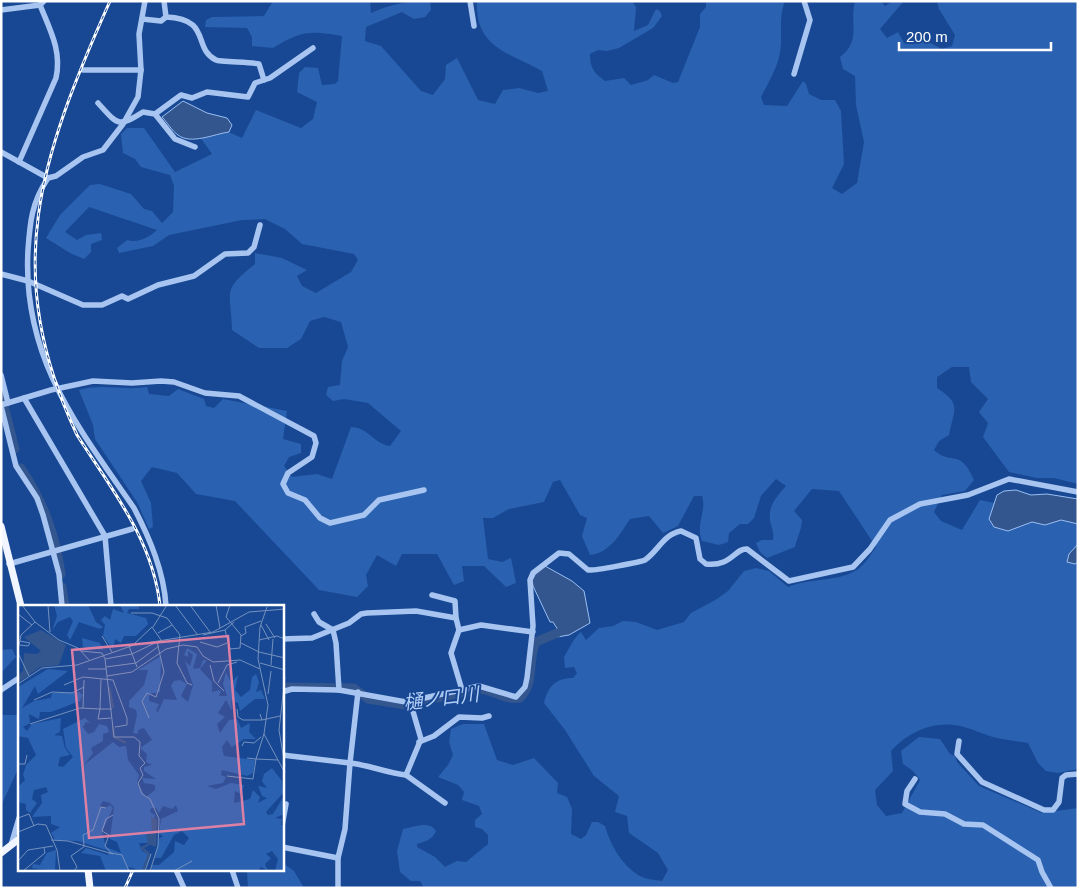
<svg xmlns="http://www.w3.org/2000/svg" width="1079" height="889" viewBox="0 0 1079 889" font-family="Arial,'Noto Sans JP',sans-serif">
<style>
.green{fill:#2a61b1}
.water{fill:#33568e;stroke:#9abff2}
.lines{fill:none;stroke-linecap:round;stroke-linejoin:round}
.river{stroke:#33568e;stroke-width:9}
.minor{stroke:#a7c5f0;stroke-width:5.5}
.major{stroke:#f0f5ff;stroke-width:7}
.rail-casing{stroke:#fff;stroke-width:3}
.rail{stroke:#184893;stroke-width:1;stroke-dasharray:4;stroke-linecap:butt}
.labels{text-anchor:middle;stroke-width:4;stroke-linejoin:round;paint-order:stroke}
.water-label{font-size:19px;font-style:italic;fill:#b3cff7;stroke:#184893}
.inset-river{fill:none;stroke:#33568e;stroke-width:2.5}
.inset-road{fill:none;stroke:#7491be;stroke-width:1}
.view{fill:#dd80a5;fill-opacity:0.15;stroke:#dd80a5;stroke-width:2.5}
.inset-edge{fill:none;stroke:#fff;stroke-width:2.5}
</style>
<rect width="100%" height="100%" fill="#184893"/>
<!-- green -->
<g class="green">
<path d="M273,1H370L371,13C391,4 407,1 430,1L431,10L425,17L414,19L402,12L366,27L365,41L381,46L421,91L433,95L445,79L446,65L457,58L478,100L495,104L503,90L519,88L538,93L548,91L542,71C507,52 475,47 477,1H632L636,7L634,31L648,25L656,9L660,11L662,16L653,28L619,48L607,51L598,50L590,54C590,68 594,73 605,81L624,78L631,85L648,80L654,75L673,83L678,82L700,27V14L706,7V1H785C778,19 783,35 780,53C777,69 768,83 761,97L764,105L787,106L803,81L806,84L809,94L821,100H835L841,111L844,164L832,188L842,194L857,183L864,142L856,105L855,76L843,69L840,57C862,40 849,24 855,1H881L885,6L893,1H904L880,29L887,38L898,32L904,43L921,38L942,49L952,46L955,35L939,9L937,1H1078V484L1054,478H1037L1009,472L983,437L988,423L979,412L988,399L971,382L969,367H952L937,377V388C962,404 954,409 949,435L939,441L934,450C951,466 960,447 974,480L965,491L942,495L934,512L941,521L962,530L980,500L994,503L1002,515L1078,516V769L1058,773L1046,771L1038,763L1028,743C1016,741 1004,740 993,737C982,734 971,728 960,726C934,720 908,732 891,751L893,771L875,790L877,805L886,816L902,813L920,780L913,771L903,764L901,751L919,737L940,739L950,754L955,756L957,762L979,786L1042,813L1078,808V888H424L420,881H411L400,872L397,851L403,829C414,827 429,820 436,831C432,840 426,841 417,844V847L435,857L445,867L457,861L466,862L488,844V835L482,829L475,827V820L482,814L479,806L462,800L464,792L458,785L438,777L448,765L453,755L449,742L451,729L463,724H484L497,760L513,765L534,758L558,783L557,793L567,797L572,809L571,834L581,839L586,835L592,822H598L605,826C610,844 621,864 638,875C644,879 655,880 662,881L668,870L658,853L629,833L627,816L615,812L619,796L594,776L565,730L544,703C548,687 555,678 573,678L577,673L574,667L565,668L564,657C569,649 574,637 581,632L586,640L599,628L613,626L623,621L636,622L657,630L684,622L691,613L717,599L728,591L744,571L756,568L769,571L788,587C809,578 835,582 855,571C864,566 870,556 876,547L839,491L812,489L794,511L802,520C802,529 797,537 795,547L767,558L760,552L756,543L762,540H773C774,532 772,529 770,521C768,506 776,497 786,486L776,479L761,496L754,518L748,524H740L729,533L728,542L719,545L702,541C695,524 707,512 702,496H694L678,526L663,533L649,516L630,519C620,534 610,553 590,555L582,536L587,518L580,515L560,480L553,482L544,502L509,509L493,518H483L488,559L502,562L511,558L516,583L506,587L484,566H462L464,581L454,585L437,554H402L396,566L377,555L366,575L368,586L357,597L319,590L235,501L196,494L177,473L152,467L141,481L151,503L153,527L149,529L137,502L95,439L93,425L79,390C102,383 124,391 147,387L149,394L169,396L178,389L204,399L206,406L214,408L223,399L287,411L283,439L301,444V453L289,457L284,466L292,477L317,474L332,479L351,427C368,427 374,444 390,446L401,431L368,403L344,399L333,401L326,395L328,387L340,385L342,361L348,347L341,322L324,317L310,321L301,339L287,348H259L232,330C231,290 221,291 255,264V253L282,258L307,270L297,276L302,286L316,293L351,272L358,260L354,254L302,244L285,229L265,219L242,220L169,235L153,246L119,253L117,248L127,240C139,243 148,238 157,230L89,207L65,232L77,240L86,235L101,233L102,240L91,244V252L84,259L70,253L46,238L60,215L90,185L100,184L131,194L144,209L152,211L162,223L173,212L174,186L170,175L141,167L135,159L123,153L121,134L127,128H144L175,172L212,154L200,137L224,130L242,138L256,110L301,128L313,119L317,102L297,92L299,73L305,67L318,68L322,85L335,84L338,81L342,36C310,30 300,31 273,48L252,46V37L247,28L205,27L206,20L212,17L264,16Z"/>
<path d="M12,649L16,657L1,673V650Z"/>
<path d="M1,715H19L18,769L1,806Z"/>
<path d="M283,863L294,871L304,888H248L247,871L282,870Z"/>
</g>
<!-- water -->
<g class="water">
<path d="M183,101L207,113L227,118L232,125L229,132C214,134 191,145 178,135C172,131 167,122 162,117Z"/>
<path d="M1016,490L1031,495L1047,494L1078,499V524L1061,520L1045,525L1032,522L1008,531L994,527L989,519L997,495L1004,491Z"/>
<path d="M1078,544V562L1075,564L1067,562L1069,554Z"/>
<path d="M545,566L572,581L584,591L590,623L569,635L557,637L555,632L558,630L553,622H550L533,586L532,580L536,573Z"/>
</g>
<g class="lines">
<!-- river -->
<g class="river">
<path d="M1,394L15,449"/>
<path d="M21,468C44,503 55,533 61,574"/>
<path d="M62,587L65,606"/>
<path d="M282,687L354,688L368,699L405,705L479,689C494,690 505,701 520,698C536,682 527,661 536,642L557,633"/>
</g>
<!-- minor -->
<g class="minor">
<path d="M145,1L139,34L141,70L138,97L123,124L103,150L83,157L56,176L48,178C32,202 30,221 28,250C22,357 77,426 134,508C150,539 164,572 166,606"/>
<path d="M164,1L166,17C212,19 192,48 216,60C220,62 251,62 259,64L264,80"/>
<path d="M470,1L474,26"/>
<path d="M1,10L40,5L44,1"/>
<path d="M142,19L161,21L166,17"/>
<path d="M83,70H141"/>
<path d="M794,74L810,20L804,1"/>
<path d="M98,103C118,125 118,128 143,112L155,114L175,139L195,147"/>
<path d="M155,114L181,95L192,98L207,92L248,97L255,83L270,78L313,48"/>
<path d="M1,152L48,178"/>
<path d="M19,162L56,78C62,51 50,30 40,5"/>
<path d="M1,274L28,281L83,305H102L122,296L128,299L158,285L194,276L225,254L248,253L254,247L260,225"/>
<path d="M1,375L8,403"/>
<path d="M24,398L105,536L111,606"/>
<path d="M1,405L51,390L93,381L132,383L161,381L174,382L205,393L239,396L314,436L316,443L312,457L288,473L283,484L288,493L305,500L320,518L330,523L364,515L379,500L424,490"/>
<path d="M1,406L16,466L37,498L43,515L59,574L62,606"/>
<path d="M9,564L132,529"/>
<path d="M432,595L455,601L456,618"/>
<path d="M314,614L319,622L333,630L336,643L339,690"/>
<path d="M459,630L481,625L533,632"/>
<path d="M282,639L312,638L349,623L361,614L367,613L416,611L456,618L459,630L451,653L462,690"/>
<path d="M1,690L19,678"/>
<path d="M282,692L292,689L339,690L406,702L479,686L516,697L525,687L527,678L533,626L530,580L533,573L559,553L569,554L588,570C594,571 641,562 645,560C658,551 664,534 681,531L696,538L700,559L706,564C731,567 735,548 747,549L789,581L853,567L870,549L890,520L920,504L968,495L1009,479L1078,492"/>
<path d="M959,741L957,754L982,782L1044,810H1053L1059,802L1062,778L1066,775L1078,774"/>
<path d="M419,742L434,736L459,717L482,718L489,716"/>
<path d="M282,755L350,763L358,692"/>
<path d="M406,775L445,803"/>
<path d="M915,779L907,791L905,804L920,812L945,814L964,824L983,825L1038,860L1042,872L1051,888"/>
<path d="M282,826L286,804"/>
<path d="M11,845L19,818"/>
<path d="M282,847L338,858"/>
<path d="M176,870L184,888"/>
<path d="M232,870L238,888"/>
<path d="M338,888V858L345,829L350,763C369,765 387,773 406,775L421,739L410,701"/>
</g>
<!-- major -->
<g class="major">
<path d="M1,526L21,606"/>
<path d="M1,853L19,839"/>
<path d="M88,870L90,888"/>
</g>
<!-- rail casing -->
<g class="rail-casing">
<g id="rail">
<path d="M110,1C40,158 0,271 77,435C112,490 153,540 160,606"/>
<path d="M125,888L133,870"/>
</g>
</g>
<!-- rail -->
<use href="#rail" class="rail"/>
</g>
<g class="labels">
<!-- water labels -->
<g class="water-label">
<text transform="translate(441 698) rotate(-7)" y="7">樋ノ口川</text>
</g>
</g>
<!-- overview -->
<g transform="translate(18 605)">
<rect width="266" height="266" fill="#184893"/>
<path d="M36,0H70L78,17L85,22L82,24L61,17L52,35L49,30L55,16L52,12L40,17L34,26L39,11ZM102,0H121V4H111L109,8L128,13L130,19L118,31H106L103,38L97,34L95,44L85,31L87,20L83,15L87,11L92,15L95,4L106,8ZM64,33L82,38L85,45L65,42ZM169,43L179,49L175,64L182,63L185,55H189L182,64L194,77V87L203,85L201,91H209L205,79L208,67L213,78L220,70L217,85L223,92L232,85L234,72L238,69L241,77L238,87L243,85L247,94H237L222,106L220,98L213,96L214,106L208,95L200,108L207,112L199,119L202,128L211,115L219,114L223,123L232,118L231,127L238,134H226L214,142L217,147L209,135L204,142L206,151L237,155L235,168L229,171L204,165L203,170L208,172L205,178L189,181L198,184L213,178L226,180L223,189L217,186L216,198L232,194L235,185L242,192L240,198L249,193L244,191L240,181L249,183L244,176L246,169L254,163L264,176L265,188L248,207L250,210L255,209L266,191V209L257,213L264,214L263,220H266V266H257L260,254L254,246L248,249L253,253L247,259L250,266L243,262L240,266H133L134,260H141L156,247L157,236L166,240L171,233L164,226L156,230L143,253H137L141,234L145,231L141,229L143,214L160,206L158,200L154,204L145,201L141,208L138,203H133L132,207L137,210L132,238H121L124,246L131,249L125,266L111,262L110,266H88L82,251L63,248L68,243L90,250L91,246L60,236L37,235L33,228L42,222L33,219V211L14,212L24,198L23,190L30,187L28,182L16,185L14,194L19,198L12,208L8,205V199L0,197V182L7,175L5,170L8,160L18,150L10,133L0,131V82L30,64L50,66L20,89L17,81L4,103L16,96L33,93L34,88L61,87L65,90L62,96L33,107H22L21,114L11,109L12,118L5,122L9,126L14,119L43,113L42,127L36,130L44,131L47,143L52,150L42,152L40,161L45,162L55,152L48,143L45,124L67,113L72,118L68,117L65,122L70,129L76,127L81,119L89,121L91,127L85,129V136L73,143L75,148L66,160L95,137L101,142L108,141L110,155L121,170L119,178L128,192L137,185V180L126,178L124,173L138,174L126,166V162L134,160L128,157L129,149L122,143L134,135L126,123L120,125V129L115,128L119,110L118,105L111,102V96L126,80L130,65H120L143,51L142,87L131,89V96L141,99L138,106L140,107L146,94L159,95L153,81L156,76L162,75L169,79L163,91L170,97L175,80L167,56L172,61L175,50L170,46V52L166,50ZM85,196L92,198L96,202L92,234L99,237L103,248L88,242L84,227L95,203L92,200L87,203L82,201ZM38,245L37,266L14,263L15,259L22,260L29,248Z" fill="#2a61b1" fill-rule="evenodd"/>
<path d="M23,25L48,40L41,60L22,62L0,78V71L5,66L6,48L19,49L23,46L6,32ZM133,212L139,214L138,242L130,239L128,227L134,229Z" fill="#33568e"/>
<path class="inset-river" d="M91,82L95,103M95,121L96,132L108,138M125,266L131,249L124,243L131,239"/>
<path class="inset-road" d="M4,0L17,17L41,35L60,43L71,55M30,0L32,27M157,0L179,29M172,0L192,27M198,0L202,23M249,2L242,22L240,54L250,100L246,129L267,168M113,8H134L149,13L162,30L159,58L169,78L174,80M0,9L14,20M248,19L257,33M243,20L251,35M135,22L149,0M207,25L212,44L222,43L223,30L208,12L212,0M140,28L154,20M185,30L207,25L216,17M84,31L94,47M223,31L228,28L227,22L243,16M241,35L259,31L267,34M2,36L12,38L10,41L2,40M182,37L199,42L209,38M223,38L241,47M116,39L134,22L143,35M111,41L119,62M0,45L3,30L17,17M63,46L84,48L87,54L96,132H116L122,137L121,151L127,158L122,163L125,170L120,178L124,189L132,194L141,214L140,241L132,266M241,47L267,53M0,48L11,71M87,54L114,49L137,38M242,58L267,65M192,60L196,76L206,86M253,60L255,34M88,62L118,58L141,41M70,64H88M89,71L114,67L148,44L165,40L179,42L185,51L195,57L222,55L242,64M267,72L261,125L267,161M83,74L82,104H94M200,78L209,60L219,57M0,79L24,63L59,60L116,40L195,27L231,7L267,4M46,80L65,72L95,75L109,113V120L97,122M250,89L253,66M16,95L34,87L54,88L66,82M65,103L66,75M219,104L220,112L225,115H244M242,109L244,115L262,111M131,113L124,96L129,88L138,92L146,67L139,37M12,119L62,103L82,104L80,114L93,113M224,141L226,137L236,138L243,132M229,153L238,154L246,129M0,159H7L9,150M209,171L235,174L238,154L260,155M95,210L88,214L84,226L91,230L87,241L93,248L104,250L111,266M0,213L11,209L16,221M0,227L20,219L28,220L39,245L42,266M33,235L50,236L95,249M66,240L65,230L75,225L83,202L88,203M0,256L10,245L35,241M5,266L27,248L26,243M56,266L59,262L53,251L67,241M127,266L133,249M156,266L174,256"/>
<path class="view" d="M210,31L226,219L71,233L54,45Z"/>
<rect width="266" height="266" class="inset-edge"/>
</g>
<!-- border -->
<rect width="1079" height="889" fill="none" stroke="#ffffff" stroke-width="5"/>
<!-- scale -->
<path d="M899 42v8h152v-8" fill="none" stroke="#ffffff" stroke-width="2.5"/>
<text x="906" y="42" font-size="15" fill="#ffffff" stroke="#184893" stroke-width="4" paint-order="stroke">200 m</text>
</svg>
